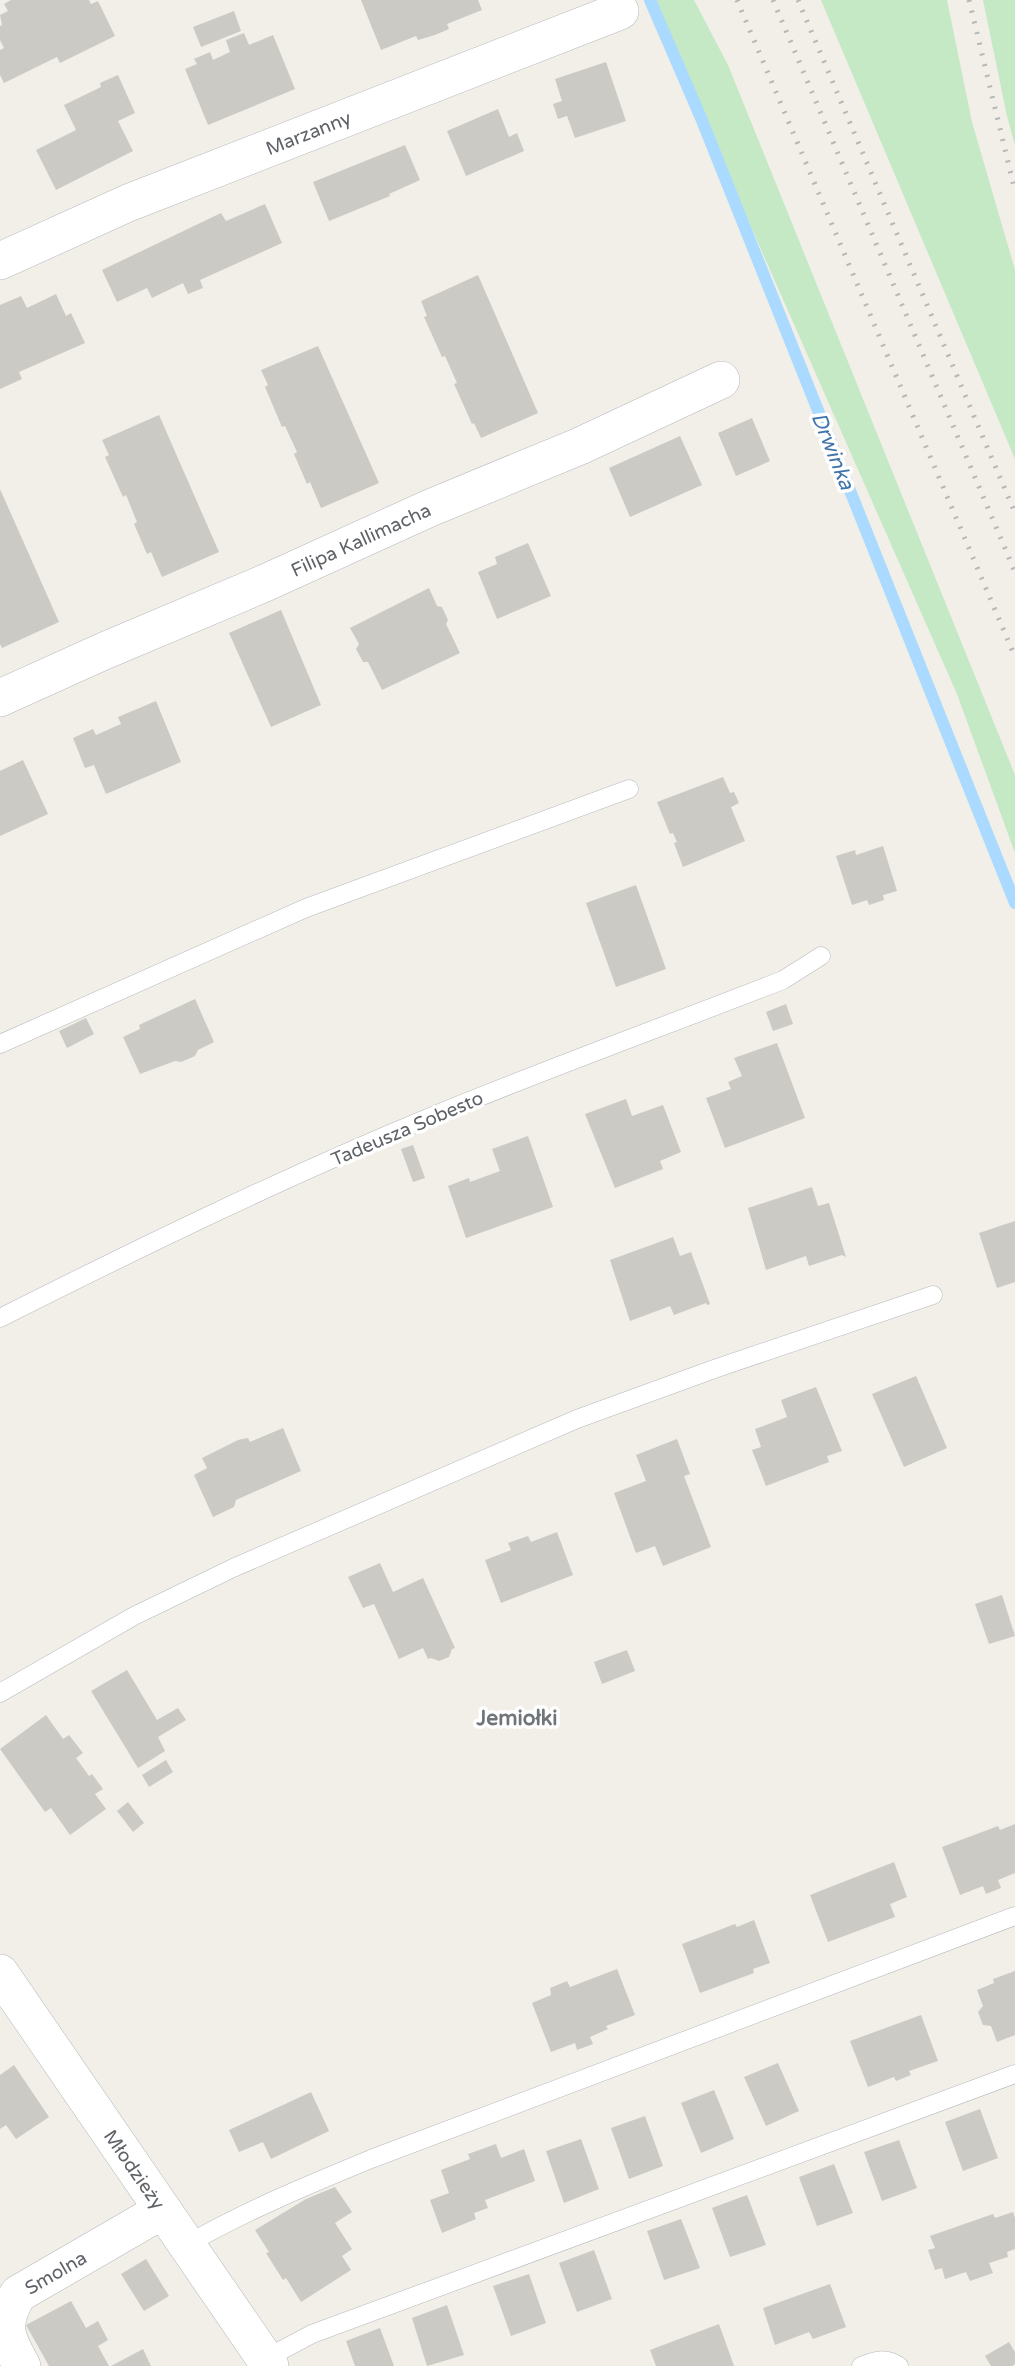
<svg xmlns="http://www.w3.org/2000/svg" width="1015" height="2366" viewBox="0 0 1015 2366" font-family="'Varela Round',sans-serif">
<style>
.green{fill:#c5e8c5}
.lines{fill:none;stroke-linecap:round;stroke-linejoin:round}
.stream{stroke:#aadaff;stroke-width:12}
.building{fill:#cccac5}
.service-casing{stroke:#b5b8bc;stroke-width:19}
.minor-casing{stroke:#b5b8bc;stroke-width:38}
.service{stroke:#fff;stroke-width:18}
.minor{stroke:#fff;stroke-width:37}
.rail{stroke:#b6b7b8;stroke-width:5;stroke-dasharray:2 9;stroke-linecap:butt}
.labels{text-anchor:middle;stroke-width:7;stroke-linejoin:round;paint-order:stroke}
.street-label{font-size:19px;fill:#5f6368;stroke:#fff}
.water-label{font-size:21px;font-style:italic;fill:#4174aa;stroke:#fff}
.neighbourhood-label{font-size:21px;font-weight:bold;fill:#70757a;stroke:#fff}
</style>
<rect width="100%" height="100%" fill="#f1efe8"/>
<!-- green -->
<g class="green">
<path d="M651,0H694L728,65L1015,775V853L957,694Z"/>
<path d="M821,0H947L972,122L1015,270V459Z"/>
<path d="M983,0H1015V145L1007,116Z"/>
</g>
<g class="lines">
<!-- stream -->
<path class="stream" d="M650,0L701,118L1015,903"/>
</g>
<!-- building -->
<g class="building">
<path d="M11,0H89L91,4L98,1L115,36L60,63L57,57L4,83L0,75V50L4,48L0,40V26L2,25L0,15L8,11L4,4Z"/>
<path d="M361,0H478L482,10L447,24L449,29L435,35L418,40L416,36L381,50Z"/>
<path d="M234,11L241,31L201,47L193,27Z"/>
<path d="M244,33L249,45L273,35L295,89L208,125L185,69L197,64L194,59L210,52L213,60L230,52L226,40Z"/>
<path d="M606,62L626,121L575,138L567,116L558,119L553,104L562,101L555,79Z"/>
<path d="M118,75L135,113L118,121L133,151L56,190L36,150L76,130L64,105L101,87L100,83Z"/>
<path d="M498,109L509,137L517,133L524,151L466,176L447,131Z"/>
<path d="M405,145L420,180L389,194L390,196L329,221L313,182Z"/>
<path d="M265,204L282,243L200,280L203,288L188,294L183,283L152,298L147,288L117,302L102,270L221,213L226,221Z"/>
<path d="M478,275L538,413L481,438L474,423L472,424L454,384L457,383L445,356L442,357L424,317L427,316L421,301Z"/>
<path d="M56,294L66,316L71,313L85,343L19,372L22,379L0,389V305L21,296L27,308Z"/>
<path d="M318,346L379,483L321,508L310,482L307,484L294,454L297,452L285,426L282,427L265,387L268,385L261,370Z"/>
<path d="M159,415L219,552L162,577L151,552L147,554L134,524L137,522L126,495L123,497L105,457L109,455L102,440Z"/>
<path d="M752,418L770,461L736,476L718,433Z"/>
<path d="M680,436L702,485L630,517L609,468Z"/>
<path d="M0,489L59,622L2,648L0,644Z"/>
<path d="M528,543L551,596L497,619L478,572L497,564L495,557Z"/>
<path d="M429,588L437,606L442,607L448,620L446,624L460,653L382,690L368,662H363L356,649L359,644L350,628Z"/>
<path d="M281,610L321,705L271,727L229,633Z"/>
<path d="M156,701L181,762L106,794L94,765L85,768L73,738L93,729L96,735L121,724L118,717Z"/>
<path d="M23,760L48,814L0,836V771Z"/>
<path d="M723,777L730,793L734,792L739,803L731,807L745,841L683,867L674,843L677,842L673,833L670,834L657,802Z"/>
<path d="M883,846L897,891L883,895L884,900L869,905L867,900L852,905L836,856L855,850L856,855Z"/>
<path d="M636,885L666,969L616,987L586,903Z"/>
<path d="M195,999L214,1042L198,1050L195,1056L181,1062L175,1061L140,1074L123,1037L140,1029L139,1025Z"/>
<path d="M786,1004L793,1024L773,1031L766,1012Z"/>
<path d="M86,1018L94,1034L67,1048L59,1031Z"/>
<path d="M777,1043L805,1118L725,1148L706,1098L731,1089L728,1082L742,1076L734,1058Z"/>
<path d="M626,1099L632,1116L663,1105L681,1152L660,1161L663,1169L615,1188L585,1114Z"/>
<path d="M528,1136L553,1207L466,1238L448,1186L469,1178L470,1182L500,1171L492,1149Z"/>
<path d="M413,1145L425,1178L413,1182L401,1149Z"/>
<path d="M812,1187L818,1206L829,1203L846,1257L842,1255L809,1266L806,1256L766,1270L748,1208Z"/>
<path d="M1015,1221V1282L997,1288L979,1233Z"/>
<path d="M673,1237L680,1256L691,1252L710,1304L707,1305L706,1303L674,1315L670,1306L630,1321L610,1260Z"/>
<path d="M916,1376L947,1448L904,1467L872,1394Z"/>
<path d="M816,1387L842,1451L827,1456L829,1462L766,1486L752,1450L761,1447L755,1429L787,1417L781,1400Z"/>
<path d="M283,1428L301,1471L236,1500L234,1507L213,1517L194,1475L207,1468L202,1458L238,1440L248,1438L250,1442Z"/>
<path d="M677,1439L690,1474L684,1476L711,1547L663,1566L655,1546L636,1553L614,1493L646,1481L636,1455Z"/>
<path d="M557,1532L573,1575L501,1603L485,1560L511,1550L508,1543L528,1536L531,1542Z"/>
<path d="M380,1563L393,1592L423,1578L455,1648L452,1649L449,1657L439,1661L431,1658L428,1659L423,1648L399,1659L374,1604L363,1608L348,1577Z"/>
<path d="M1002,1595L1015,1636L989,1644L975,1604Z"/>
<path d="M627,1650L635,1671L602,1684L594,1662Z"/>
<path d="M127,1670L157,1720L178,1708L186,1720L158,1737L165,1751L138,1768L91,1691Z"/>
<path d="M46,1715L63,1739L69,1735L83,1753L76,1758L89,1776L92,1774L103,1789L95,1794L106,1809L70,1835L51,1808L45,1812L0,1749Z"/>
<path d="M166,1760L173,1772L149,1787L142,1775Z"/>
<path d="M128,1802L144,1823L133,1832L117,1811Z"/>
<path d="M1015,1824V1873L998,1880L1001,1888L986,1894L983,1886L960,1895L942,1847L998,1826L1000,1830Z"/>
<path d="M894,1862L907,1897L890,1904L895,1917L828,1942L810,1895Z"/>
<path d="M754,1920L770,1963L753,1969L754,1973L700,1993L682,1944L735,1924L737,1927Z"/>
<path d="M617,1969L635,2015L606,2026L608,2029L590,2037L593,2044L577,2050L575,2043L551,2052L532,2003L551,1995L550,1988L567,1981L570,1987Z"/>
<path d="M1015,1971V2035L997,2042L991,2026L983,2025L978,2012L983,2006L977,1990L994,1983L993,1979Z"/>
<path d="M921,2015L938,2061L909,2071L911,2075L896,2081L894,2077L868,2087L850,2041Z"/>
<path d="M778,2063L799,2111L766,2126L744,2077Z"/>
<path d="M14,2065L49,2117L16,2139L6,2125L0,2129V2075Z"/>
<path d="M714,2090L734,2139L701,2153L681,2103Z"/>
<path d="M311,2092L329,2131L271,2159L263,2142L239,2152L229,2130Z"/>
<path d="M980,2109L998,2158L963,2171L945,2122Z"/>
<path d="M645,2116L663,2166L629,2179L611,2128Z"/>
<path d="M581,2139L599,2189L564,2203L546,2151Z"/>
<path d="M899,2140L917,2188L882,2201L864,2152Z"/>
<path d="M496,2144L501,2158L524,2149L535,2181L485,2200L488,2208L474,2213L476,2219L442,2233L430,2200L449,2193L441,2170L470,2159L468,2154Z"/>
<path d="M834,2164L853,2213L817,2226L799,2177Z"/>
<path d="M335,2187L352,2212L335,2223L352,2249L342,2256L351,2270L301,2302L286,2278L283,2280L266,2253L269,2252L255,2230L306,2199Z"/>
<path d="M747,2195L766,2245L730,2257L712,2208Z"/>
<path d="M1013,2212L1015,2218V2249L1007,2252L1008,2257L989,2263L993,2273L970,2281L966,2272L945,2279L942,2268L935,2270L928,2250L935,2248L930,2236L993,2214L995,2218Z"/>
<path d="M681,2219L700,2268L664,2280L647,2231Z"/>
<path d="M594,2250L612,2299L577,2312L559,2263Z"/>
<path d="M146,2259L169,2296L144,2311L121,2274Z"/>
<path d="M529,2274L546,2323L511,2336L493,2286Z"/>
<path d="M830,2284L846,2327L813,2339L809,2332L775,2345L763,2308Z"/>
<path d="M71,2301L86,2328L98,2321L108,2340L98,2346L109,2366H49L26,2325Z"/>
<path d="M447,2305L464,2355L427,2366L412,2318Z"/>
<path d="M719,2324L734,2366H656L650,2350Z"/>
<path d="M380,2328L394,2366H355L346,2341Z"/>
<path d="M1009,2342L1015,2352V2364L1012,2366H991L985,2356Z"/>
<path d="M143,2349L151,2366H111Z"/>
</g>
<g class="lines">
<!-- service casing -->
<g class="service-casing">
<g id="service">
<path d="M0,1044L306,908L629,789"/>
<path d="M0,1318C145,1245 291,1174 442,1112C555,1066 670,1024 783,980L821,956"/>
<path d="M0,1693L134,1616L233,1568L577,1419L717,1368L933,1295"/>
<path d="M186,2245C245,2211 308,2185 371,2159L1015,1916"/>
<path d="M265,2359L312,2334L1015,2074"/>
<path d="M861,2366C876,2360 885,2357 899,2366"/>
</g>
</g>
<!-- minor casing -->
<g class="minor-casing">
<g id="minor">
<path id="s1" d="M0,261L128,203L620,11"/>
<path id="s2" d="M0,698L104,651L265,583L430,508L580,446L721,380"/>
<path id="s3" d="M0,1973L270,2366"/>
<path id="s4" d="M22,2366C5,2336 0,2325 18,2294L163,2210"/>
</g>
</g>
<!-- service -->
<use href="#service" class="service"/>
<!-- minor -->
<use href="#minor" class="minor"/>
<!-- rail -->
<g class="rail">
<path d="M737,0L1015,657"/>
<path d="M773,0L1015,572"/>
<path d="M798,0L1015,513"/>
<path d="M969,0L1015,191"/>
</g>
</g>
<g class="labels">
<!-- street labels -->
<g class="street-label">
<text dy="7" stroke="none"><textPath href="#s1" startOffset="334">Marzanny</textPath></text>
<text dy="7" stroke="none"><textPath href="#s2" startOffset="394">Filipa Kallimacha</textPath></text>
<text transform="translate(407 1128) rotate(-23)" y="7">Tadeusza Sobesto</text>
<text dy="7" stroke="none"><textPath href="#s3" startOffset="238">Młodzieży</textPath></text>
<text dy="7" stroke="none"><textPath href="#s4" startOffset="121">Smolna</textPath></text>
</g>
<!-- water labels -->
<g class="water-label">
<text transform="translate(833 451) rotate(68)" y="7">Drwinka</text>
</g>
<!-- neighbourhood labels -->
<g class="neighbourhood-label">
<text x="517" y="1725">Jemiołki</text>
</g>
</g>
</svg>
